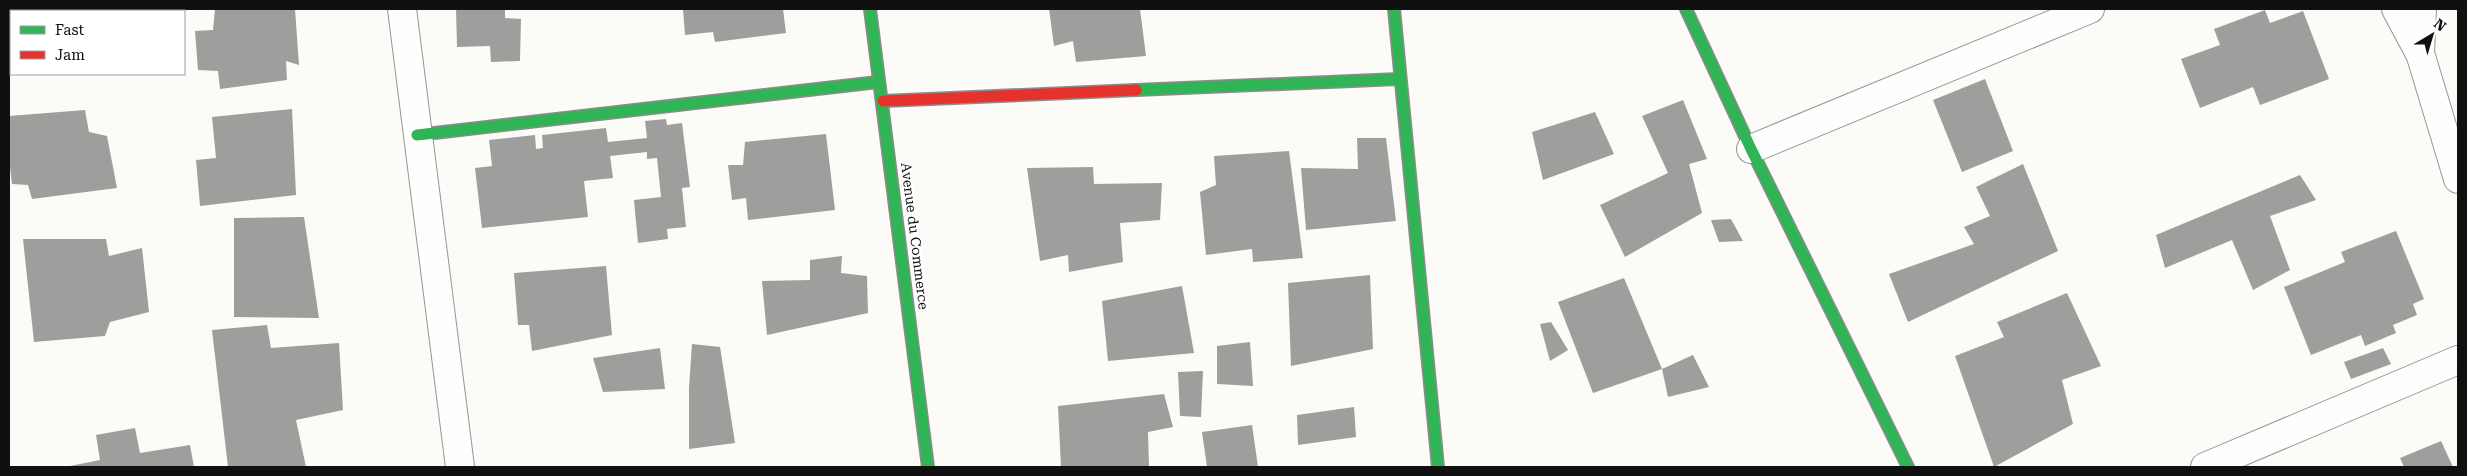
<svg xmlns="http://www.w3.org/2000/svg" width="2467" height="476" viewBox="0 0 2467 476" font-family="'Roboto Serif',serif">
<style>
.building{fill:#a09e9c}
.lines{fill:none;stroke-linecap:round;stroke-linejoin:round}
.street-casing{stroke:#969694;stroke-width:30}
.fast-casing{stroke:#8d8c8b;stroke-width:14}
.jam-casing{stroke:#8d8c8b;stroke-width:14}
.street{stroke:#fffefe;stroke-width:28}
.fast{stroke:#30b455;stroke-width:11}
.jam{stroke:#e5322d;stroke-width:11}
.labels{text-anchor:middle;stroke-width:5;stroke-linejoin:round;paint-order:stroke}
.street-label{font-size:14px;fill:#101010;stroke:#fff}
</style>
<rect width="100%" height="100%" fill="#fcfbf7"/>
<!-- building -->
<g class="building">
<rect x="75" y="9" width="45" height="2"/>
<path d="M215,9H295L299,65L286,61L287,80L220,89L218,71L198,70L195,31L213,30Z"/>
<path d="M456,9H505V18L521,19L520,61L491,62L490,46L457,47Z"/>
<path d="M683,9H783L786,33L715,42L713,32L685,35Z"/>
<path d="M1049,9H1140L1146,56L1076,62L1073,41L1054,46Z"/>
<path d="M2265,10L2270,23L2303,11L2329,79L2260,105L2253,87L2200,108L2181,59L2220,45L2214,29Z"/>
<path d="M1985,79L2013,151L1962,172L1933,100Z"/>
<path d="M1683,100L1707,159L1689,164L1702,213L1625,257L1600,205L1668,173L1642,116Z"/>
<path d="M292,109L296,195L200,206L196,160L216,158L212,117Z"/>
<path d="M85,110L89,132L107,136L117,188L32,199L28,185L12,184L9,158V116Z"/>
<path d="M1595,112L1614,154L1543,180L1532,132Z"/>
<path d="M666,119L667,125L682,123L690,187L682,188L686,227L667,229L668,239L638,243L634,200L661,197L657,158L647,159V152L610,156L613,178L584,181L588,217L482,228L475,168L492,166L489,140L535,135L536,149L543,148L542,135L606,128L608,142L647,138L645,121Z"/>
<path d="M826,134L835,210L748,220L746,198L732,200L728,165H743L745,142Z"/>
<path d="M1357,138H1386L1396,221L1306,230L1301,168L1358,169Z"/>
<path d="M1289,151L1303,258L1253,262L1252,249L1206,255L1200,192L1216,185L1214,156Z"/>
<path d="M2023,164L2058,251L1908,322L1889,274L1974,244L1964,227L1990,216L1976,187Z"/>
<path d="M1093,167L1094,184L1162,183L1160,220L1120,223L1123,262L1069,272L1068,255L1040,261L1027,168Z"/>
<path d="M2300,175L2316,200L2270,216L2290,270L2253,290L2232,240L2165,268L2156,235Z"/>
<path d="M304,217L319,318L234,317V218Z"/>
<path d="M1731,219L1743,241L1719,242L1711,220Z"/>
<path d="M2396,231L2424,299L2413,304L2417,315L2393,325L2396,333L2365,346L2361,335L2311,355L2284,287L2345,262L2341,252Z"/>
<path d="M23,239H106L109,256L142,248L149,312L110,322L105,336L34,342Z"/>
<path d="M842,256L841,273L867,276L868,313L767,335L762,281L810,280V260Z"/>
<path d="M606,266L612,335L532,351L529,325H518L514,273Z"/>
<path d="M1370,275L1373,349L1291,366L1288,283Z"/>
<path d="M1624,278L1662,369L1593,393L1558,302Z"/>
<path d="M1182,286L1194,353L1108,361L1102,301Z"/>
<path d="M2067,293L2101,366L2062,380L2073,424L1994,467L1955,356L2004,337L1997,322Z"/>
<path d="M1551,322L1568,350L1550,361L1540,324Z"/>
<path d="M267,325L271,348L339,343L343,410L296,420L306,467H228L212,330Z"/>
<path d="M1250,342L1253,386L1217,384V346Z"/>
<path d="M692,344L720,347L735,443L689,449V388Z"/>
<path d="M660,348L665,389L603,392L593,358Z"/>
<path d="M2383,348L2391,364L2351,379L2344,362Z"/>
<path d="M1693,355L1709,387L1668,397L1662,369Z"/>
<path d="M1203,371L1201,417L1180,416L1178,372Z"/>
<path d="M1164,394L1173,427L1148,432L1149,467H1061L1058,406Z"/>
<path d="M1354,407L1356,437L1298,445L1297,415Z"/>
<path d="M1252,425L1258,467H1207L1202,432Z"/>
<path d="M135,428L140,453L190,445L194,467H70V466L100,460L96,435Z"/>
<path d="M2441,441L2453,467H2404L2400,458Z"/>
</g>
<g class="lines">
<!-- street casing -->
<g class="street-casing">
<g id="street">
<path d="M402,9L460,467"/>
<path d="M2396,9L2419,52"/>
<path d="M2422,9L2420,53L2458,179"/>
<path d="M1751,149L2090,9"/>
<path d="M2205,467L2458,360"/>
</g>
</g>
<!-- fast casing -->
<g class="fast-casing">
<g id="fast">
<path d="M870,9L928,467"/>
<path d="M1394,9L1438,467"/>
<path d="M1686,9L1751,149L1908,467"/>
<path d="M1136,90L1399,79"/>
<path d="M417,135L878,82"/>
</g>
</g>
<!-- jam casing -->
<g class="jam-casing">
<path id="jam" d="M883,101L1136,90"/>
</g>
<!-- street -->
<use href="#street" class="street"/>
<!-- fast -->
<use href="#fast" class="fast"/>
<!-- jam -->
<use href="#jam" class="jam"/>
</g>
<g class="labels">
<!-- street labels -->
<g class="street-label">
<text transform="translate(915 236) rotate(83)" y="5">Avenue du Commerce</text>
</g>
</g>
<!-- border -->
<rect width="2467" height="476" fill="none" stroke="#101010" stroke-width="20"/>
<!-- legend -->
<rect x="10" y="10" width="175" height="65" fill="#ffffff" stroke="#9f9f9f"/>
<rect x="20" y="26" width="25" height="8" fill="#30b455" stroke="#9f9f9f"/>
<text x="55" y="35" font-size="15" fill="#101010">Fast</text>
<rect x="20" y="51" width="25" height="8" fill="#e5322d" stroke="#9f9f9f"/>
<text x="55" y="60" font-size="15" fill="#101010">Jam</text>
<!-- north arrow -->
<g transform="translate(2432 35) rotate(38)" stroke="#ffffff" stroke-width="4" paint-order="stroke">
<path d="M0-4L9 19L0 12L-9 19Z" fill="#101010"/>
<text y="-8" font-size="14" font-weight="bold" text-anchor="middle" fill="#101010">N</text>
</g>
</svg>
